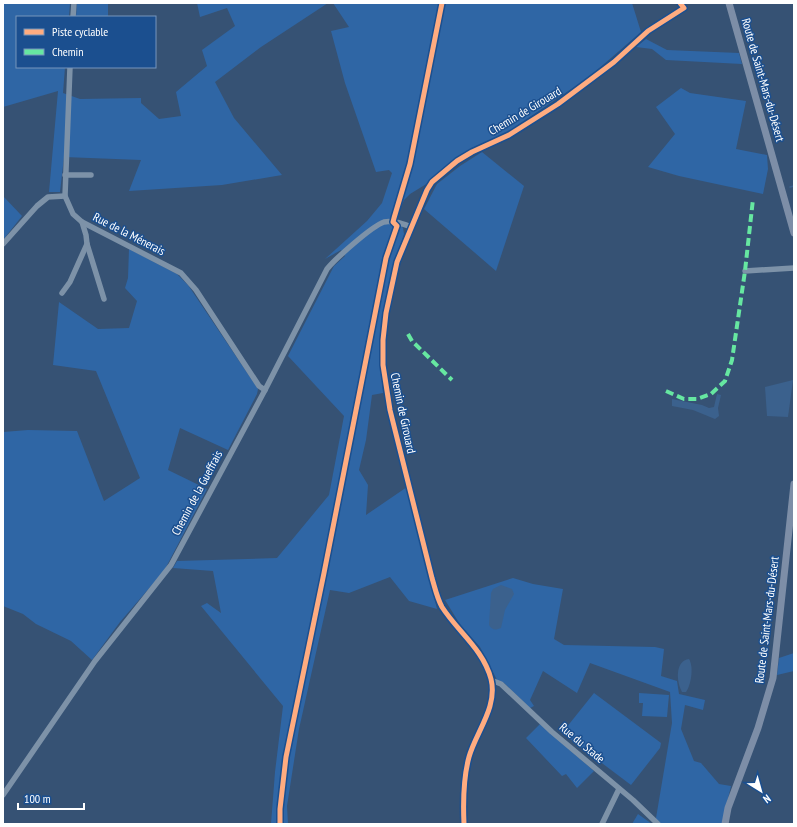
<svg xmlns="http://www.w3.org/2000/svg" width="797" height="827" viewBox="0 0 797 827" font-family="'PT Sans Narrow',sans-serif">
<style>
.green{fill:#2f66a5}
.water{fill:#3b618d}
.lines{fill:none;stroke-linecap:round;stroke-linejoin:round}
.stream{stroke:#3b618d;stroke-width:1.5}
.minor{stroke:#7d92a8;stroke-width:5.5}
.major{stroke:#7d8ea7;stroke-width:7}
.quiet{stroke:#66e7a1;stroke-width:4;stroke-dasharray:8 4;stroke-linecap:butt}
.cycleway-casing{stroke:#1b4f8f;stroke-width:8}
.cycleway{stroke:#ffac80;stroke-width:5}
.labels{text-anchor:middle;stroke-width:3;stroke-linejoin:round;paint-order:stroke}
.street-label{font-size:12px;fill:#fff;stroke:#1b4f8f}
</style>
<rect width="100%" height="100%" fill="#365274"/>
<!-- green -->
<g class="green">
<path d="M3,3H70L69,17H17V67H65L63,93L80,99L141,98V103L159,119L181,116L176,92L207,66L202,50L235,26L227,8L200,17L197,3H328L261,47L215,82L234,118L282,175L222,185L129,191L141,160L64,157L60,192H49L58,91L3,107Z"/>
<path d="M77,3H108V17H76Z"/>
<path d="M333,3H632L641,32L589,77L506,133L471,149L428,183L410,194L404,200L396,218L403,228L404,234L396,258L381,348V369L383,393L372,395L366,440L359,470L368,485L366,515L407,487L437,609L409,601L390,577L349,593L330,590L299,729L287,806L288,824H271L275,772L283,706L201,606L207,603L221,613L213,571L173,568L177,561L277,558L329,495L344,416L288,356L334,266L345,256L341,250L325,259L367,221L382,203L392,173L389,170L376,172L345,83L331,31L349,27Z"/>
<path d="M646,39L667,50L739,53L742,64L666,60L652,49L636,47Z"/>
<path d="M681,88L690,93L746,101L736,149L767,155L768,169L763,194L679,176L648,167L675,134L656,107Z"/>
<path d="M482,152L524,186L496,271L424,209L437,184L460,166Z"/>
<path d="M3,196L22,216L3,240Z"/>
<path d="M129,249L177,274L188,285L258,389L257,394L228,450L180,428L168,470L207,489L164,571L120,622L92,660L71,641L36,624L23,614L3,606V432L28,430L77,431L104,501L140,478L96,371L53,365L59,302L98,329L129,328L137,301L125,288L128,278Z"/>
<path d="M513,578L533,584L563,589L554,639L564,645L655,647L664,649L661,676L677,681L679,694L705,700L703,710L685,705L681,729L694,761L701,763L719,784L731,786L722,824H655L672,723L670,692L590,663L577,693L543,671L530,700L534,706L530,708L504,683L497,680L495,676L480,647L461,626L445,600Z"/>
<path d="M794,653V671L777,675L779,658Z"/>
<path d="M594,693L661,743L660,748L631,785L562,733Z"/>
<path d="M639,693L669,695L667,717L642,716L643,703H639Z"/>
<path d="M540,724L594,771L577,788L566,774L562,776L526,738Z"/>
<path d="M638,814L652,824H632Z"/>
</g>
<!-- water -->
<g class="water">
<path d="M793,380L788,417L767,416L765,387Z"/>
<path d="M717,394L721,395L718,408L719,416L715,419L693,410L672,406V399L702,405L709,408L714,407Z"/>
<path d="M501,585L512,589L514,594L505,610L501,628C496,630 493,631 489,625L491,593L493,589Z"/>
<path d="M689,659C694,667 691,685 686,692H682C676,681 675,661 689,659Z"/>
</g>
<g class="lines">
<!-- stream -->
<path class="stream" d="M790,187L794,186"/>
<!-- minor -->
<g class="minor">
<path d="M73,17L74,3"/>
<path d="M70,67L65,196L73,214L82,222L181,273L196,290L259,386L265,390"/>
<path d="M65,175H91"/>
<path d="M82,222L86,235L87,244L104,299"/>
<path d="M3,244L37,206L48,197L65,196"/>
<path d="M745,271L794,268"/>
<path d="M62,293L70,282L87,244"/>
<path d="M491,680L501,684L552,732L633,800L658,824"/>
<path d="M3,795L95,661L171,565L265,390L327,269C335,259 372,226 384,222C393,220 403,224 412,227"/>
<path d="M464,824C463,802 463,779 469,757C476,732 498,707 491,679C483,649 458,632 442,607C437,598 435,588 432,578L390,410L383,365V340L386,313L397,262L427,190L432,182L457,161L472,152L509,135L558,104L614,62L648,31L684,8L680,3"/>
<path d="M602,824L619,789"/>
</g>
<!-- major -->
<g class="major">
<path d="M729,3L794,233"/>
<path d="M725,824L728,808L758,728L773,678L794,484"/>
</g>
<!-- quiet -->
<g class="quiet">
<path d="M408,334L412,341L452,380"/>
<path d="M666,391L684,399H697L711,394L725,381L732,360L745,271L753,199"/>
</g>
<!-- cycleway casing -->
<g class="cycleway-casing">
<g id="cycleway">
<path d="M280,824V809L286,757L324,573L386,258L397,226L393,222L394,218L410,164L442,3"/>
<path d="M464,824C463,802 463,779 469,757C476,732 498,707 491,679C483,649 458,632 442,607C437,598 435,588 432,578L390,410L383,365V340L386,313L397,262L427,190L432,182L457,161L472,152L509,135L558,104L614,62L648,31L684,8L680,3"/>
</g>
</g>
<!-- cycleway -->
<use href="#cycleway" class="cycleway"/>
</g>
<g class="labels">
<!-- street labels -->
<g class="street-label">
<text transform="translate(763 80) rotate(74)" y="4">Route de Saint-Mars-du-Désert</text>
<text transform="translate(525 111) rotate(-31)" y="4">Chemin de Girouard</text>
<text transform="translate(129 234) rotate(27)" y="4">Rue de la Ménerais</text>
<text transform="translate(403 413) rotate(78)" y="4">Chemin de Girouard</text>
<text transform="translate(197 493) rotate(-62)" y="4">Chemin de la Gueffrais</text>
<text transform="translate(767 620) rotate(-83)" y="4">Route de Saint-Mars-du-Désert</text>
<text transform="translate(582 743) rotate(40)" y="4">Rue du Stade</text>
</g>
</g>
<!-- border -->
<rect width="797" height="827" fill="none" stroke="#ffffff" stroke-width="8"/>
<!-- legend -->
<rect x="16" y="16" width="140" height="52" fill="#1b4f8f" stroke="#7695bc"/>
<rect x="24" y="29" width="20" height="6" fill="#ffac80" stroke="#7695bc"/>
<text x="52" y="36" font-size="12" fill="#ffffff">Piste cyclable</text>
<rect x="24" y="49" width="20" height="6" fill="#66e7a1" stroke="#7695bc"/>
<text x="52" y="56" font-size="12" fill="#ffffff">Chemin</text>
<!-- north arrow -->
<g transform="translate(761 791) rotate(143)" stroke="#1b4f8f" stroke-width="3" paint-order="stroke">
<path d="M0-3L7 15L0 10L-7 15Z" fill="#ffffff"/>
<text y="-6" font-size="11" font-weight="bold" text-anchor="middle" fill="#ffffff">N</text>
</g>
<!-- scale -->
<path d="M18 803v6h66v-6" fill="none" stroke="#ffffff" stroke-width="2"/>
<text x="24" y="803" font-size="12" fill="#ffffff" stroke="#1b4f8f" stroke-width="3" paint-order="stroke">100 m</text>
</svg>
